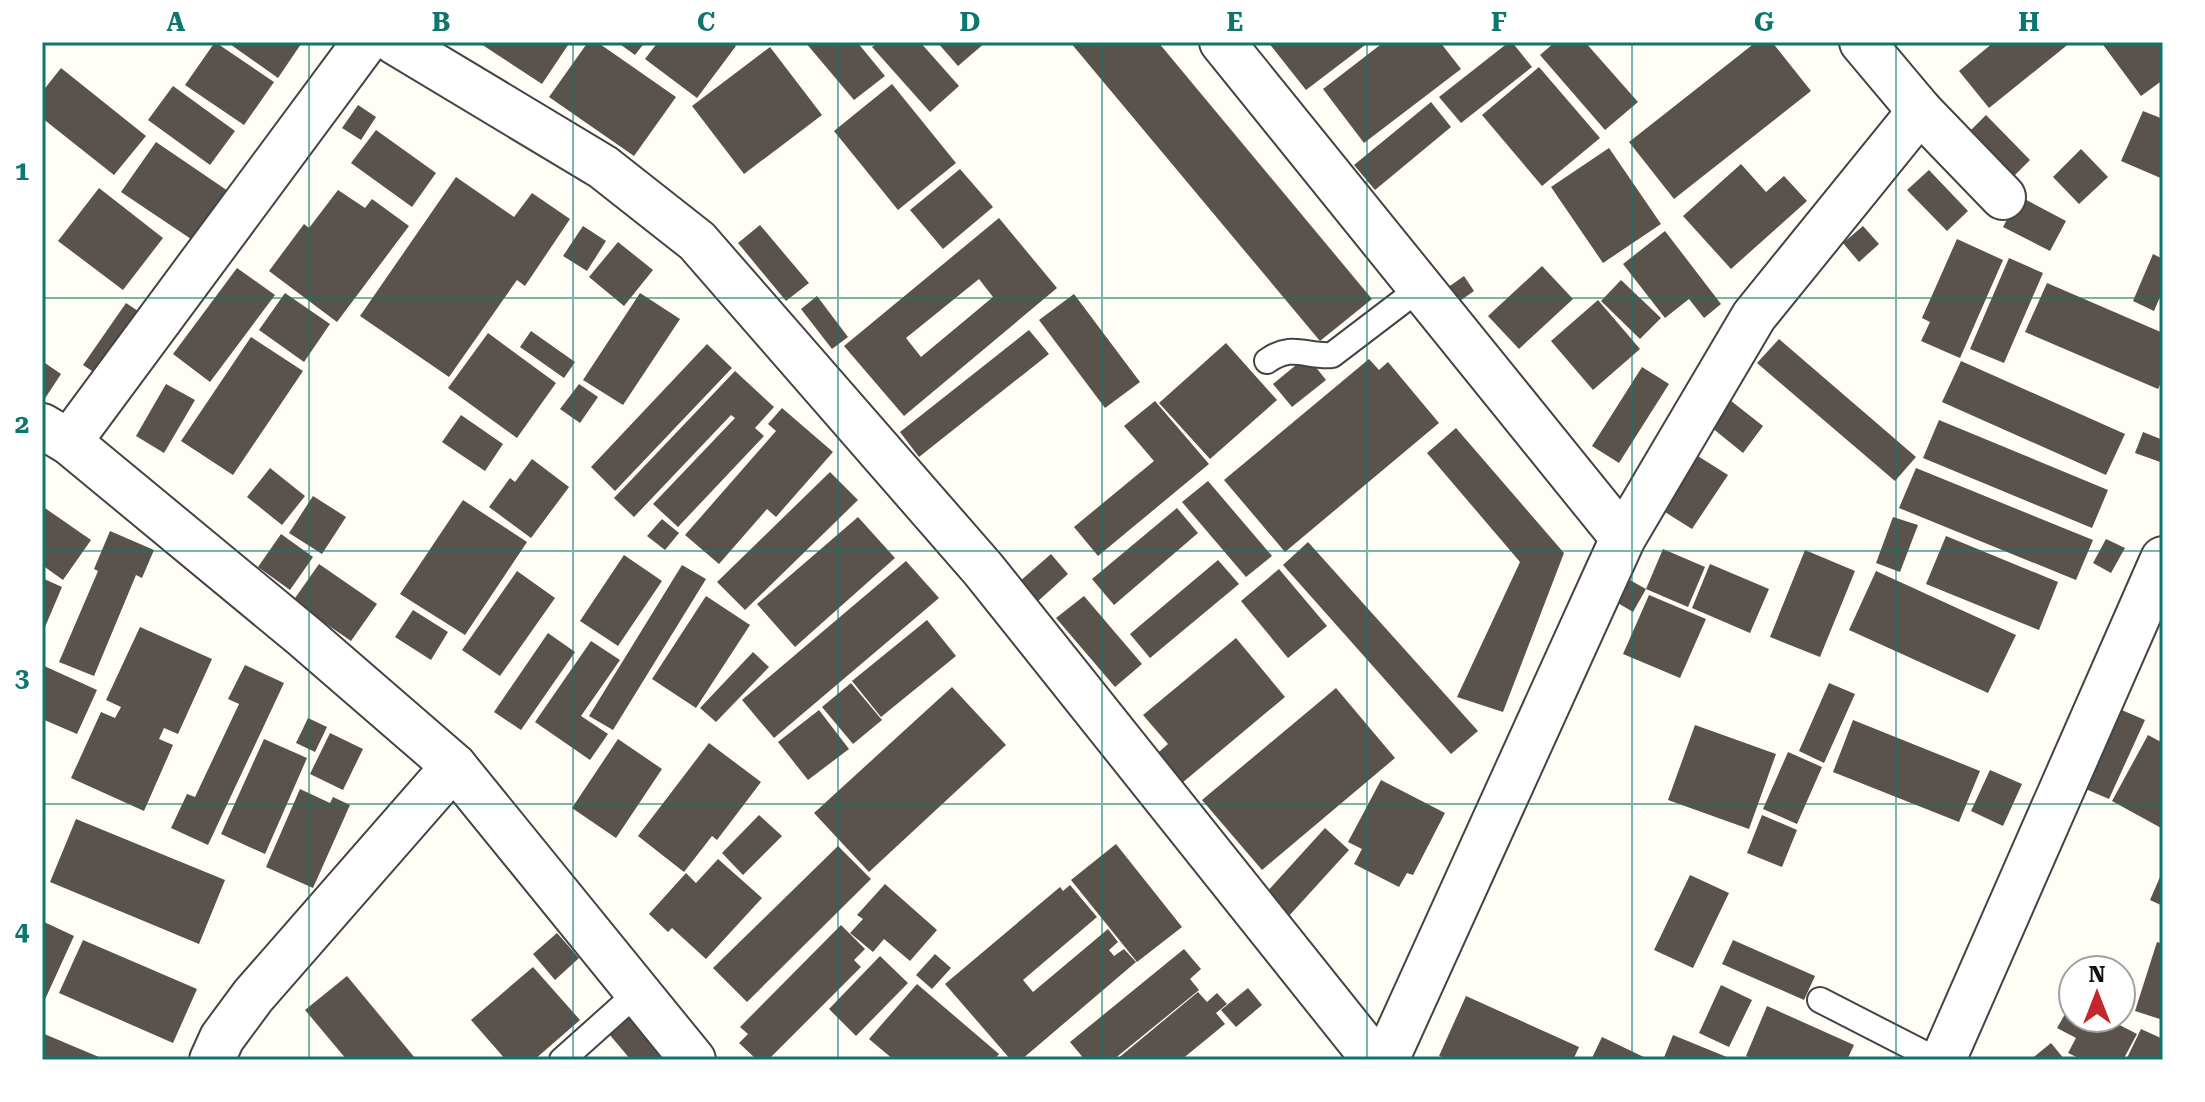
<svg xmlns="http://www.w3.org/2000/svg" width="2205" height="1102" viewBox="0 0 2205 1102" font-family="'Roboto Serif',serif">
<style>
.building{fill:#5a524d;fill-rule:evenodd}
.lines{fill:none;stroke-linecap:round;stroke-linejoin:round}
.lane-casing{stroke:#444;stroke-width:28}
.street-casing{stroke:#444;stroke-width:48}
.lane{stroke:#fff;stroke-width:24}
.street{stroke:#fff;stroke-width:44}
.grid{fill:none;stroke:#0f766e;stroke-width:2;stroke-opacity:0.55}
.neatline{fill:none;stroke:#0f766e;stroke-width:3}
.grid-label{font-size:26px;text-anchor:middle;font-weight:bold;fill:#0f766e}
</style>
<rect width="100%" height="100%" fill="#fffdf5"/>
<!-- building -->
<g class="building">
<path d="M215,42L274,82L244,125L185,85Z"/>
<path d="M227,42H299L301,44L278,78Z"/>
<path d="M478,42H570L542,84Z"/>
<path d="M588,42H597L676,97L634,156L549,97Z"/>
<path d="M617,42H645L635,55Z"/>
<path d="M658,42H731L736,46L697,98L645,59Z"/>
<path d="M805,42H857L885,76L854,100Z"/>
<path d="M878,42H920L959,86L930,112L872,47Z"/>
<path d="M937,42H986L958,66Z"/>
<path d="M1070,42H1158L1372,299L1320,341Z"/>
<path d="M1268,42H1369L1306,90Z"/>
<path d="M1384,42H1440L1461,69L1364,143L1323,89Z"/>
<path d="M1509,42H1512L1532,67L1461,123L1439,97Z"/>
<path d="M1555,42H1585L1638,102L1605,130L1540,55Z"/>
<path d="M1756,42H1772L1811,91L1674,199L1629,142Z"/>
<path d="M1994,42H2071L1989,108L1959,71Z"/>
<path d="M2101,42H2163V80L2141,96Z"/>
<path d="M770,47L822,115L744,174L692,106Z"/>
<path d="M1539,67L1600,138L1542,186L1482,115Z"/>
<path d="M61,68L146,136L114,175L42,118V92Z"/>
<path d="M892,84L956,163L898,210L834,131Z"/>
<path d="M173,86L235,131L210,165L148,120Z"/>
<path d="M1431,102L1451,127L1375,190L1354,165Z"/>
<path d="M358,105L376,117L361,140L342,128Z"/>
<path d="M2143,111L2163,119V179L2121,161Z"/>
<path d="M1986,115L2030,160L2011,179L1967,134Z"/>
<path d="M376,130L436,173L412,207L351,163Z"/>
<path d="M156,142L228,191L194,241L121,192Z"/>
<path d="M1609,148L1661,224L1603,263L1551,187Z"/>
<path d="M2081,149L2108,177L2079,204L2053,177Z"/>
<path d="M1741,164L1766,192L1784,176L1807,201L1731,269L1683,216Z"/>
<path d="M960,169L993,207L943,249L910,210Z"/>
<path d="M1929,170L1968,211L1947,231L1907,190Z"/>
<path d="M456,177L514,217L532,193L570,219L525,286L517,280L449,377L360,316Z"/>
<path d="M99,188L163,238L123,290L58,241Z"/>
<path d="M338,190L365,208L372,199L409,226L337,322L269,271L304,224L309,228Z"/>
<path d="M2019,196L2066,221L2050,251L2003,227Z"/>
<path d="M999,218L1057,288L904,416L844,346ZM979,279L993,297L921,357L906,338Z"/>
<path d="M760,225L809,283L786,301L738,243Z"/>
<path d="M583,226L606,241L587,271L563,256Z"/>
<path d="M1863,226L1879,244L1859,262L1843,243Z"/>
<path d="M1665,231L1721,304L1704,318L1689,299L1665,318L1623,264Z"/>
<path d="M1957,239L2003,260L1960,358L1921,341L1930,322L1922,318Z"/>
<path d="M618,242L653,270L624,306L589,277Z"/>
<path d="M2153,254L2163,259V290L2154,311L2133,301Z"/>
<path d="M2009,258L2043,273L2004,363L1970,349Z"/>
<path d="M1542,266L1573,299L1519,349L1488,316Z"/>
<path d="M237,268L275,295L210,382L173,354Z"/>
<path d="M1464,276L1474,291L1447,310L1437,295Z"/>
<path d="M1621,280L1661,318L1640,339L1601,301Z"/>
<path d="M2047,283L2163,333V378L2158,389L2025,332Z"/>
<path d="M285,293L330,324L304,362L259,330Z"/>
<path d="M640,293L680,319L623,405L583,380Z"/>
<path d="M1074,294L1140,382L1105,408L1039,320Z"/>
<path d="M817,296L848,337L832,349L801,309Z"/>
<path d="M1598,300L1640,349L1593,390L1551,341Z"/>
<path d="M126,303L144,315L101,377L83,365Z"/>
<path d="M1029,330L1049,354L919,457L900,432Z"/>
<path d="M531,331L575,362L564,378L520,347Z"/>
<path d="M488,333L556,383L517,438L448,388Z"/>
<path d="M251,337L303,371L233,475L181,441Z"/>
<path d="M1779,339L1916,457L1895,481L1757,363Z"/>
<path d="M1226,343L1277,400L1210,459L1159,403Z"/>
<path d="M707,344L732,368L615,491L591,467Z"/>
<path d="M1307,356L1326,380L1292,407L1273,384Z"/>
<path d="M1369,359L1379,370L1388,362L1439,423L1285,552L1224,480Z"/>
<path d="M42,361L61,374L42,403Z"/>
<path d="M1961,361L2125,434L2106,475L1942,402Z"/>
<path d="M1642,367L1669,384L1619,463L1592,446Z"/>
<path d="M735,371L774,407L755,428L764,436L678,527L653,504L735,418L731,415L634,517L614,498Z"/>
<path d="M166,384L195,400L164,453L136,436Z"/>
<path d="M579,384L598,397L580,423L560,409Z"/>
<path d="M1726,397L1763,426L1743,453L1706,423Z"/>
<path d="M1155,401L1209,464L1098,556L1074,527L1154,461L1124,426Z"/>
<path d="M782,408L833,452L776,517L767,509L719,564L685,535L776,431L768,424Z"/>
<path d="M461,415L503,444L485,471L442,442Z"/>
<path d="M1939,420L2108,490L2092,528L1923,458Z"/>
<path d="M1456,428L1564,553L1503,712L1457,697L1520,562L1427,453Z"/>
<path d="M2143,432L2163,440V463L2135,453Z"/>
<path d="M1693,453L1728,475L1692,529L1657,507Z"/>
<path d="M532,459L569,487L531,538L489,507L510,478L515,482Z"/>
<path d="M270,468L305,496L282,525L247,497Z"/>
<path d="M1916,468L2093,540L2076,580L1899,508Z"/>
<path d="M830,472L858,500L745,610L717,582Z"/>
<path d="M1208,481L1272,556L1246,577L1182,502Z"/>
<path d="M313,496L346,517L322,554L289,533Z"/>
<path d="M463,500L527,542L465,635L400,594Z"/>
<path d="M42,506L91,540L63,580L42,565Z"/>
<path d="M1177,508L1198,533L1114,605L1092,579Z"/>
<path d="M858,517L895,558L795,647L757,604Z"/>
<path d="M1893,517L1918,525L1900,572L1876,563Z"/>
<path d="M662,519L679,533L665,550L647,536Z"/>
<path d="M110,531L154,550L142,578L136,575L94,676L59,662L98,571L94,569Z"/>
<path d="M281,534L313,557L290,590L258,567Z"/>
<path d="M1946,536L2058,582L2039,630L1926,584Z"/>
<path d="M2106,539L2125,548L2111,573L2093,563Z"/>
<path d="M1308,542L1478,731L1451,754L1283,565Z"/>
<path d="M1663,549L1705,567L1688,607L1646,589Z"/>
<path d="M1805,550L1855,571L1820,657L1770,637Z"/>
<path d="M1051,554L1068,574L1037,602L1019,582Z"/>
<path d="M624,555L662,581L618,646L580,621Z"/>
<path d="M1218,560L1239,584L1150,658L1130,634Z"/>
<path d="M906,561L939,598L774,738L742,700Z"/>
<path d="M319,564L377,604L351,641L293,601Z"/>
<path d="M1710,564L1769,589L1750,633L1692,608Z"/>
<path d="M682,565L706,579L613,730L589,716Z"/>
<path d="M1279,569L1327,626L1288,658L1241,601Z"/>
<path d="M517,571L555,598L500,676L462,650Z"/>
<path d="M1876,571L2016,635L1988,693L1849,630Z"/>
<path d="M1619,574L1646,589L1633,612L1606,596Z"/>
<path d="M42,578L62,587L42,634Z"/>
<path d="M1649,595L1706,619L1680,678L1623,654Z"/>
<path d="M706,596L750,625L696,708L652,679Z"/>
<path d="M1084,596L1142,664L1115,687L1056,618Z"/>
<path d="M413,610L448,632L431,660L395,637Z"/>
<path d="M927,620L956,656L881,717L852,681Z"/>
<path d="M140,627L212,659L178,734L164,728L159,739L173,745L144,811L71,778L101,712L115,718L121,707L106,700Z"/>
<path d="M548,633L575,652L521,730L494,712Z"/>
<path d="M1236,638L1285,697L1176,788L1151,759L1168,744L1143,715Z"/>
<path d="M591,641L620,660L581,716L608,734L590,760L535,722Z"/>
<path d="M753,652L769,667L716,722L700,708Z"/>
<path d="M42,665L97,690L77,734L42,719Z"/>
<path d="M245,665L284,683L208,845L171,828L187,794L195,797L239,704L228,699Z"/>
<path d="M851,683L882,720L853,744L822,707Z"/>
<path d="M1829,683L1855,694L1824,763L1799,751Z"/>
<path d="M952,687L1006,745L869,872L814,813Z"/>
<path d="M1336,688L1395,758L1262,870L1202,800Z"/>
<path d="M2117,708L2145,720L2109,799L2081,787Z"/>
<path d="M819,710L849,749L808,780L778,742Z"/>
<path d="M308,718L327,727L315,752L296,743Z"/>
<path d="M1853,720L1980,771L1959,822L1833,772Z"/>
<path d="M1695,725L1776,754L1749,829L1668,800Z"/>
<path d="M330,733L363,749L343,790L310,774Z"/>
<path d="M2148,735L2163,743V829L2112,801Z"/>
<path d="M264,739L307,758L265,854L221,834Z"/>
<path d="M618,739L662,769L616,838L572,808Z"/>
<path d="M709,743L761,782L717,840L712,836L684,872L638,836Z"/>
<path d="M1788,752L1822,767L1797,824L1763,809Z"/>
<path d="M1990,770L2022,784L2003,826L1971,811Z"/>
<path d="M1381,780L1445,813L1413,875L1407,873L1399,887L1354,864L1362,849L1348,842Z"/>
<path d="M300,789L330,803L333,797L350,805L313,888L266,867Z"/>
<path d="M759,815L782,836L743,875L722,853Z"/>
<path d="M1762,815L1797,830L1782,867L1747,853Z"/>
<path d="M76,819L225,880L199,944L50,882Z"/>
<path d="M1325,828L1349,850L1288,917L1264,895Z"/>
<path d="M1116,844L1182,927L1137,962L1071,880Z"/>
<path d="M838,846L871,879L747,1002L713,968Z"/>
<path d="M718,859L762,898L706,959L672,928L668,932L649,914L686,873L696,883Z"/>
<path d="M2163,870V906L2150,900Z"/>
<path d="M1690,875L1729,893L1693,968L1654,950Z"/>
<path d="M885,884L937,930L910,961L884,939L873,952L850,933L863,919L857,915Z"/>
<path d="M1070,885L1097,917L1023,980L1033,992L1108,929L1118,942L1109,950L1114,956L1124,949L1136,962L1021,1060H1011L945,984L1060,887L1063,891Z"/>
<path d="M42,921L74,936L42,1006Z"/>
<path d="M841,925L865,949L854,960L861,967L768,1060H757L739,1043L748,1034L740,1027Z"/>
<path d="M557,933L579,958L555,980L533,954Z"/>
<path d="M83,940L197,989L173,1043L59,993Z"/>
<path d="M1733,940L1815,976L1804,1000L1722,964Z"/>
<path d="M2157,942L2163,944V1020L2135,1011Z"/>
<path d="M1184,949L1201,969L1190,979L1199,990L1113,1060H1085L1070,1042Z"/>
<path d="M935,954L951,968L932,989L916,975Z"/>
<path d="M880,956L908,983L856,1036L829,1009Z"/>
<path d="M533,967L580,1020L534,1060H506L471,1020Z"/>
<path d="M347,976L415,1058L413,1060H347L305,1010Z"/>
<path d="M917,984L999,1054L994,1060H894L869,1039Z"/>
<path d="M1721,985L1752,1000L1729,1047L1699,1033Z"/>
<path d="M1248,988L1262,1005L1236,1027L1221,1010Z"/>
<path d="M1198,992L1207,1002L1217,993L1227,1004L1216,1013L1225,1024L1181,1060H1116Z"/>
<path d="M1466,996L1579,1047L1573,1060H1449L1439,1056Z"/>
<path d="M1767,1006L1854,1045L1847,1060H1756L1746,1056Z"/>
<path d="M2068,1009L2073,1012V1018H2085L2104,1029L2110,1020L2137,1034L2123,1060H2083L2068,1053L2076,1038L2057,1028Z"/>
<path d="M630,1016L666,1060H631L609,1034Z"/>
<path d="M2141,1029L2163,1039V1060H2126Z"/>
<path d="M42,1033L106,1060H42Z"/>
<path d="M1673,1035L1734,1060H1663Z"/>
<path d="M1602,1037L1650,1060H1591Z"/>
<path d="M2051,1043L2065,1060H2030Z"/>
</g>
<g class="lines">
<!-- lane casing -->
<g class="lane-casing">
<g id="lane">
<path d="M1267,361C1292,343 1306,357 1332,355L1420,288"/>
<path d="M1820,1000L1937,1060"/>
<path d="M562,1060L638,992"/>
</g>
</g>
<!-- street casing -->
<g class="street-casing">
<g id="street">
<path d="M395,42L603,167L697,241L983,569L1375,1060"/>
<path d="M1222,42L1623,538"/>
<path d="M1862,42L1920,111L2003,197"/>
<path d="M42,426L69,442L305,637L454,766L693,1060"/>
<path d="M69,442L365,42"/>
<path d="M212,1060L222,1038L253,996L454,766"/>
<path d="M1386,1060L1623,538L1754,316L1920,111"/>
<path d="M1943,1060L2163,559"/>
</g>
</g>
<!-- lane -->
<use href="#lane" class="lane"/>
<!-- street -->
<use href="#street" class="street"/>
</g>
<!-- grid -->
<path class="grid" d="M309,42V1060M573,42V1060M838,42V1060M1102,42V1060M1367,42V1060M1632,42V1060M1896,42V1060M42,298H2163M42,551H2163M42,804H2163"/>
<!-- border -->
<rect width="2205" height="1102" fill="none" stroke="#ffffff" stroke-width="88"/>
<!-- north arrow -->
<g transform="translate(2097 994)"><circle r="38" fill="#ffffff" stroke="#a0a0a0" stroke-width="2"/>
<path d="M0-6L14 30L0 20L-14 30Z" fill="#c4262e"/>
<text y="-12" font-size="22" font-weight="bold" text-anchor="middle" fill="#111111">N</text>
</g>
<rect x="44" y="44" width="2117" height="1014" class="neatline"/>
<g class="grid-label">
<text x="176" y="31">A</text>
<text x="441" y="31">B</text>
<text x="706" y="31">C</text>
<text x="970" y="31">D</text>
<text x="1235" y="31">E</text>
<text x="1499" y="31">F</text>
<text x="1764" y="31">G</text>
<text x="2029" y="31">H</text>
<text x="22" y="180">1</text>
<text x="22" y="433">2</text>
<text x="22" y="687">3</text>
<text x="22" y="940">4</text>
</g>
</svg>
